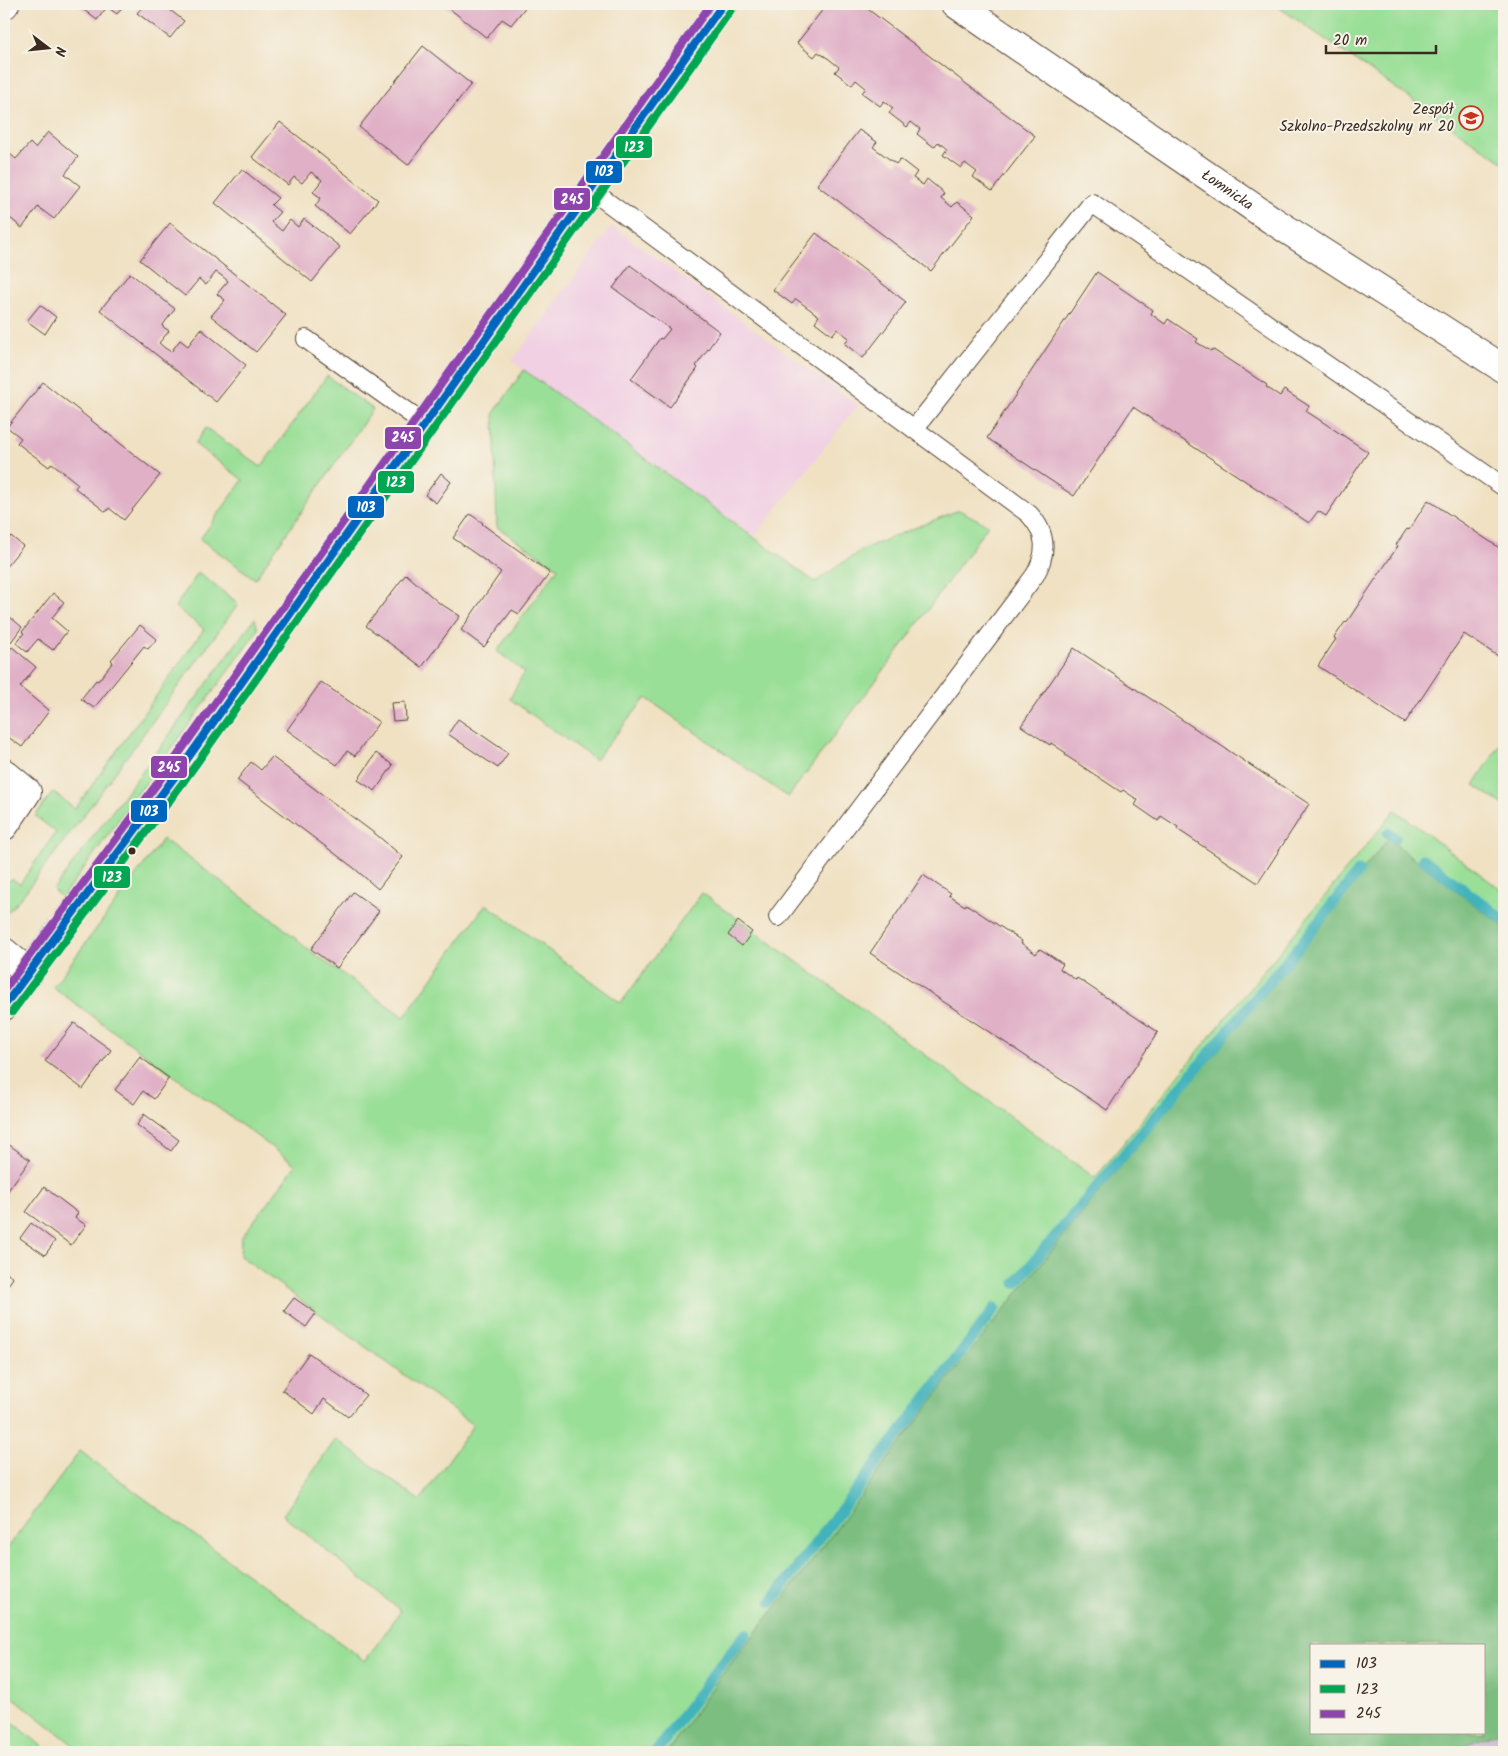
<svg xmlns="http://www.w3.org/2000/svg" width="1508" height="1756" viewBox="0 0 1508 1756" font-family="Kalam,sans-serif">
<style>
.built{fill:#f1d0e3}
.industrial{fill:#cebed1}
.green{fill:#9adf97;stroke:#6a845a}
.forest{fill:#7bbe80;stroke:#5b744f;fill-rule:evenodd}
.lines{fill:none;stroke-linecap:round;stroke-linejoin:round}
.stream{stroke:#43b3bb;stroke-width:11}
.building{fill:#e0b0c7}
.lane-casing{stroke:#564537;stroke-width:20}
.street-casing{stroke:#564537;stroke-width:30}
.secondary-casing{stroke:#564537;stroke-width:30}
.lane{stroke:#fff;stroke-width:18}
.street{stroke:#fff;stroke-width:28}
.secondary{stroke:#fff;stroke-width:28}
.bus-1-casing{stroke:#f7f3e8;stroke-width:11}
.bus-2-casing{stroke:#f7f3e8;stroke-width:11}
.bus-3-casing{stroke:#f7f3e8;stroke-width:11}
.bus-1{stroke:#0065bd;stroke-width:8}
.bus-2{stroke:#00a651;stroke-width:8}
.bus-3{stroke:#8e44ad;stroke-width:8}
.bus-dot{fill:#3b2a1e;stroke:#f7f3e8;stroke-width:2}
.labels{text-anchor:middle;stroke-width:4;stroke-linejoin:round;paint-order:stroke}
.poi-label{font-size:15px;fill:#3b2a1e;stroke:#f7f3e8;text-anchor:end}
.street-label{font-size:15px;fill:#3b2a1e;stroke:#f7f3e8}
.line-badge{stroke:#f7f3e8;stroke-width:2}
.badge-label{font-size:14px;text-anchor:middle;font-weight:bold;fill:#fff}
</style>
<rect width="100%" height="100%" fill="#f7f3e8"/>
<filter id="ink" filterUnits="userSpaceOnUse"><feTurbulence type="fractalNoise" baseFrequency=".02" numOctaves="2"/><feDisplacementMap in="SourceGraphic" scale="10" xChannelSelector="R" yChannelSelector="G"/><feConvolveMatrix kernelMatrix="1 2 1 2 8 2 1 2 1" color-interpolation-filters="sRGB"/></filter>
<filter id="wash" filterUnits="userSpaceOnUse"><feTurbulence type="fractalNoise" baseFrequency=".0096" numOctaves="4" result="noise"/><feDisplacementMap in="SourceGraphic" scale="20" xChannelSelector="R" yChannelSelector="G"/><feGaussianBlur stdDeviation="1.12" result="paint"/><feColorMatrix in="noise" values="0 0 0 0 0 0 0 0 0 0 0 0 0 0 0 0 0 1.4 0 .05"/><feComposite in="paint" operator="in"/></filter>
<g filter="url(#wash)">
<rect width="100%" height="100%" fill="#f0e1c3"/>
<!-- built -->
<path class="built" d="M612,226L858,405L754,537L512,361Z"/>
<!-- industrial -->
<path class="industrial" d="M1504,1730V1752H1446Z"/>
<!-- green -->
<g class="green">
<path d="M1274,4H1504V163Z"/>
<path d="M524,370L815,582L863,549L959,510L988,525L902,646L788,797L646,698L595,760L510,699L524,672L497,651L558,568L497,527L494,413Z"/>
<path d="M327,376L373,409L255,579L200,539L243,480L195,444L206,428L261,467Z"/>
<path d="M198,573L238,603L237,606L95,800L23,895L6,914L4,911V884L12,879L20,884L56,832L35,816L53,792L75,809L204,629L175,607Z"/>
<path d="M255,618L258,630L62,898L53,890L159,749Z"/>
<path d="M1504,738V805L1474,785Z"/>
<path d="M1395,810L1504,892V927L1388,839L1027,1281L947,1381L809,1565L717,1681L667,1752H82L4,1690V1553L80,1451L365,1661L401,1611L283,1515L336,1439L420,1501L473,1425L240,1256L241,1238L296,1165L53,987L163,839L280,925L310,951L404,1017L486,904L621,1003L702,893L1095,1178Z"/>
<path d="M4,1715L49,1752H4Z"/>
</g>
<!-- forest -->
<path class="forest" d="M1388,839L1504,927V1730L1446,1752H667L717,1681L809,1565L947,1381L1027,1281ZM1312,1645H1484V1732H1312Z"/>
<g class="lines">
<!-- stream -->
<g class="stream">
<path d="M1388,833L1395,838"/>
<path d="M1423,859L1504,920"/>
<path d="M1016,1283L1297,949L1359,871"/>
<path d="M771,1602L995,1308"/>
<path d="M656,1752L711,1677L746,1634"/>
</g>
</g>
<g id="blocks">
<!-- building -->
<g class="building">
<path d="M76,4H125L117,14L107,7L97,20Z"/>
<path d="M145,4H167L165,6L184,21L170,38L137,13Z"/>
<path d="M447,4H528L511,25L502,19L487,38L446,6Z"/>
<path d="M827,4H861L1035,136L992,191L973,177L977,172L965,163L961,168L943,155L947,149L938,142L934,147L917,134L920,129L911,122L907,127L889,113L893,108L884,101L880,106L862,93L866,88L856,80L852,85L835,72L839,67L829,59L818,52L814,57L797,43Z"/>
<path d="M423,46L471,84L408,165L359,127Z"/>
<path d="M280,122L378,200L350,234L315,206L321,198L313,192L322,180L311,172L302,183L294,177L288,185L252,157Z"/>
<path d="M859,130L877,142L873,147L896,164L900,159L917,172L913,178L923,185L927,179L944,193L941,198L952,207L957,202L974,215L931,271L817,185Z"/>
<path d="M48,132L78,157L65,174L80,186L54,219L38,207L22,228L4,213V149L16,159L30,143L35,148Z"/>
<path d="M242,169L278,198L271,205L280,212L271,222L282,231L290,220L298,227L304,219L340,247L312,282L215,203Z"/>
<path d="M170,223L286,315L256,352L211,316L225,300L217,294L228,281L222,276L216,272L206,285L199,279L185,296L140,260Z"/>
<path d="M816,233L906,302L863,358L845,344L849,338L837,329L832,335L815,322L819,316L796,299L792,304L773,290Z"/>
<path d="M630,265L720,332L696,366L698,368L670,407L631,379L660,338L662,339L670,329L613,288Z"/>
<path d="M1097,272L1153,310L1151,314L1165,324L1168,319L1198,339L1196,342L1211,351L1212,349L1267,385L1266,387L1280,396L1284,390L1309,406L1306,411L1368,452L1326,516L1318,511L1309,523L1133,407L1074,496L987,438Z"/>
<path d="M130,273L175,309L162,326L169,331L159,343L165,348L171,352L180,340L188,346L201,329L246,365L216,402L100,310Z"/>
<path d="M40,305L56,317L45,334L27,321Z"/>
<path d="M43,382L160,475L124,520L109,508L106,512L75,488L78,484L52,463L49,467L17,443L21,438L7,427Z"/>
<path d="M441,473L451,482L436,503L425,495Z"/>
<path d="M1428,500L1504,551V660L1464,634L1405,723L1318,666L1336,639L1334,638L1345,622L1346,623L1398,546L1396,545L1407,529L1409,530Z"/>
<path d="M470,514L483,523L482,524L550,573L519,614L512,610L484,647L461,630L501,572L453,538Z"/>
<path d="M11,536L23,546L4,569V545Z"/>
<path d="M406,574L438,602L460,616L422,667L366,626Z"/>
<path d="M53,593L64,602L52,618L67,631L53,650L38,639L27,652L16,643L24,633L22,632Z"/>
<path d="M4,612L22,627L11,642L4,636Z"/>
<path d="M140,625L157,639L148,649L144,646L94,708L81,699L96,680L98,681L113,662L111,660Z"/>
<path d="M12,647L36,667L20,687L49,711L22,747L4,734V657Z"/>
<path d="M1074,648L1309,804L1258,883L1177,829L1178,827L1161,816L1158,821L1135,805L1138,800L1123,790L1121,792L1065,755L1066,753L1051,743L1050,745L1021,726Z"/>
<path d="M321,682L379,722L355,756L347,751L337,765L287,730Z"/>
<path d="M405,702L406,720L393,721L391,703Z"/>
<path d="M458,719L508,753L498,768L448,734Z"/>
<path d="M376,753L393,765L375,791L358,780Z"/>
<path d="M272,757L378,836L403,857L378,889L354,868L237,780L251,762L261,770Z"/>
<path d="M923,875L951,894L949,896L965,906L966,904L1022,941L1021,943L1036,954L1040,949L1048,954L1063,964L1060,969L1076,980L1077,978L1158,1032L1107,1110L870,953Z"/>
<path d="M353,892L379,911L337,968L311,949Z"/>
<path d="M738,921L752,932L742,946L728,935Z"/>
<path d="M74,1023L111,1050L83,1089L45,1061Z"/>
<path d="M140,1057L169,1078L154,1099L143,1091L134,1104L115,1090Z"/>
<path d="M144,1114L179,1140L171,1151L137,1125Z"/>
<path d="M4,1141L30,1160L4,1196Z"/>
<path d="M44,1187L78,1213L75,1218L86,1225L71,1245L26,1212Z"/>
<path d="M31,1223L55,1241L45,1255L20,1238Z"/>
<path d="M4,1271L13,1278L6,1288L4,1287Z"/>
<path d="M294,1298L316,1313L306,1327L284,1311Z"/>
<path d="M309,1353L366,1395L348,1417L324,1399L314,1414L282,1390Z"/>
</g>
</g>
</g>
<g filter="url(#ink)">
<use href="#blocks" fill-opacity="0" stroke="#564537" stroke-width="1"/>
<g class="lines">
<!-- lane casing -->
<g class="lane-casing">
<g id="lane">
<path d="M591,190L1029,514C1047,533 1048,552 1035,575L778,917"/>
<path d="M306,339L425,424"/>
<path d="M914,429L1092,203L1504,487"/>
</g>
</g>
<!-- street casing -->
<g class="street-casing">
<g id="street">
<path id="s1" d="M956,4L1272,220L1504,369"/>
<path d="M4,5L5,4"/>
<path d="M4,773L27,792L4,826"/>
<path d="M4,952L29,973"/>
</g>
</g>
<!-- secondary casing -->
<g class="secondary-casing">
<path id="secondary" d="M4,1006L176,775L723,4"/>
</g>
<!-- lane -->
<use href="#lane" class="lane"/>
<!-- street -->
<use href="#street" class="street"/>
<!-- secondary -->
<use href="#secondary" class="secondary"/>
<!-- bus-1 casing -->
<g class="bus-1-casing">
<path id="bus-1" d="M4,1006L176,775L723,4"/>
</g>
<!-- bus-2 casing -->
<g class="bus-2-casing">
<path id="bus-2" d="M12,1012L184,781L731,10"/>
</g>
<!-- bus-3 casing -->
<g class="bus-3-casing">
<path id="bus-3" d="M4,990L168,769L711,4"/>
</g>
<!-- bus-1 -->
<use href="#bus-1" class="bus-1"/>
<!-- bus-2 -->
<use href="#bus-2" class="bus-2"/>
<!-- bus-3 -->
<use href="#bus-3" class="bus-3"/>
</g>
</g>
<!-- icons -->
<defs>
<g id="school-ring" transform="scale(1.25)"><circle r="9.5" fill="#f7f3e8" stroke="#c8321e" stroke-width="1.5"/><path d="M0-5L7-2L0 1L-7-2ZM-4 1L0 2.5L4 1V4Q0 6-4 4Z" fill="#c8321e"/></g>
</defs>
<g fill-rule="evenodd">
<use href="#school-ring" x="1471" y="118"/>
</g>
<!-- markers -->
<circle class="bus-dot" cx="132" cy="851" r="4.5"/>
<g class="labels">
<!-- poi labels -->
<g class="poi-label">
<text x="1454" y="114">Zespół<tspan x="1454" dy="17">Szkolno-Przedszkolny nr 20</tspan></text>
</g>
<!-- street labels -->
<g class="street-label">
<text dy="5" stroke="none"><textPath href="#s1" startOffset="329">Łomnicka</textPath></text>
</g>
</g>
<g class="line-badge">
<rect x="615" y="135" width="38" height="24" rx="5" fill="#00a651"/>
<rect x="585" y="160" width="38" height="24" rx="5" fill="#0065bd"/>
<rect x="553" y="187" width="38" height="24" rx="5" fill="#8e44ad"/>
<rect x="384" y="426" width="38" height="24" rx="5" fill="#8e44ad"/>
<rect x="377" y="470" width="38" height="24" rx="5" fill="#00a651"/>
<rect x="347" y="495" width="38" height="24" rx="5" fill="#0065bd"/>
<rect x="150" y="755" width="38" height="24" rx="5" fill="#8e44ad"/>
<rect x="130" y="799" width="38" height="24" rx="5" fill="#0065bd"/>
<rect x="93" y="865" width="38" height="24" rx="5" fill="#00a651"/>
</g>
<g class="badge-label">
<text x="634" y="152">123</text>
<text x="604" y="176">103</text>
<text x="572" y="204">245</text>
<text x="403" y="442">245</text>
<text x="396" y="487">123</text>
<text x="366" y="512">103</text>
<text x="169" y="772">245</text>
<text x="149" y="816">103</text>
<text x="112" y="882">123</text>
</g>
<!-- margin -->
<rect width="1508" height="1756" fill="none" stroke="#f7f3e8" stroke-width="20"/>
<!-- legend -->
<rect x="1310" y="1644" width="175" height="90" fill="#f7f3e8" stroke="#aca397"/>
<rect x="1320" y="1660" width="25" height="8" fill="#0065bd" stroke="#aca397"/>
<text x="1356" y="1668" font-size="15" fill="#3b2a1e">103</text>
<rect x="1320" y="1685" width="25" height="8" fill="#00a651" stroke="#aca397"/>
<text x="1356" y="1694" font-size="15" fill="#3b2a1e">123</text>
<rect x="1320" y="1710" width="25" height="8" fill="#8e44ad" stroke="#aca397"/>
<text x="1356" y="1718" font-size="15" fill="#3b2a1e">245</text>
<!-- north arrow -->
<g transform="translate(48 48) rotate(106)" stroke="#f7f3e8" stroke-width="4" paint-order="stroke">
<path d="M0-4L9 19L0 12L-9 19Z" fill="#3b2a1e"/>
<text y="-8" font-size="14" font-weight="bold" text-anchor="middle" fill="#3b2a1e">N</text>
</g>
<!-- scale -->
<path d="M1326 45v8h110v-8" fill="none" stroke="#3b2a1e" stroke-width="2.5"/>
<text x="1333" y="45" font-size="15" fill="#3b2a1e" stroke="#f7f3e8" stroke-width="4" paint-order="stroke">20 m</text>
</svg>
